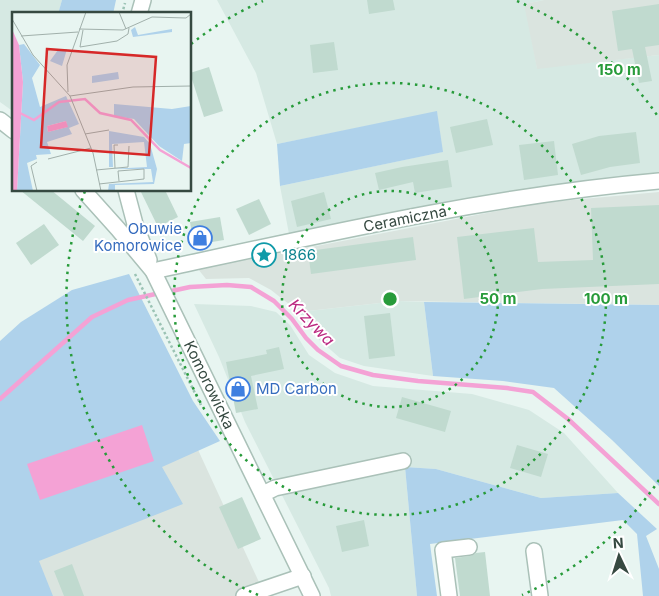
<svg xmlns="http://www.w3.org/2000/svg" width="659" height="596" viewBox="0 0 659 596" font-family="Inter,sans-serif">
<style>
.residential{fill:#d6e9e3}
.industrial{fill:#dae4df}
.green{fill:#afd2eb}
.water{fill:#f4a2d5}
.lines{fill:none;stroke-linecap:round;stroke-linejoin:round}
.stream{stroke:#f4a2d5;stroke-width:4.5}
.building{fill:#c0dacf}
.minor-casing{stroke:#aac1b8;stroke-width:18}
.path{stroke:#9bc3b4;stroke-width:2.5;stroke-dasharray:2.5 2.5;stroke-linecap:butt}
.minor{stroke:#fff;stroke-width:15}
.ring{fill:none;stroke:#279b3a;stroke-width:2.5;stroke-dasharray:2.5 5}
.labels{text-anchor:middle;stroke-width:4;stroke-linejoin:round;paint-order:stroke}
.street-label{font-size:15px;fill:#364941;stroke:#fff}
.shop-label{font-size:15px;fill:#366cbe;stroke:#fff;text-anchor:end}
.culture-label{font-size:15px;fill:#0d838f;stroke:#fff;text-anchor:start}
.water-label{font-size:16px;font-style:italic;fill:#bb2981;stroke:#fff}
.inset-river{fill:none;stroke:#f4a2d5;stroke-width:2.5}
.inset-road{fill:none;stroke:#a1b0ab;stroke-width:1}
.view{fill:#d62828;fill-opacity:0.15;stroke:#d62828;stroke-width:2.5}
.inset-edge{fill:none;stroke:#364941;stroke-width:2.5}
.centre{fill:#279b3a;stroke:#fff;stroke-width:2.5}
.ring-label{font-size:15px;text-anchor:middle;font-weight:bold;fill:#279b3a;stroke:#fff;stroke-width:4;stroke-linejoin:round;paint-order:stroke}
</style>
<rect width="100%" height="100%" fill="#e8f5f1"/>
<!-- residential -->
<g class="residential">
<path d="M0,0H62L58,14H14V112L0,102Z"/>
<path d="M217,0H544L525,4L537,68L659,55V174L530,188L289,234L280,186L442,152L437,112L277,144L256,73Z"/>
<path d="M398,301L424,302L433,376L364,366L340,358L316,337L299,312Z"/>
<path d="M194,304L251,306L276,312L290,325L309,355L335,373L373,386L472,394L529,410L564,433L618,493L541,498L436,469L405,467L417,596H331L329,588L245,422L219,357Z"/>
</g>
<!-- industrial -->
<g class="industrial">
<path d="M544,0H659V55L537,69L524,4Z"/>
<path d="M659,192V305L398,301L299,312L271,290L249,278L206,279L198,269L539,203Z"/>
<path d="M141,326L258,580L264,596H0V420Z"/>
</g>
<!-- green -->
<g class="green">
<path d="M62,0H116L113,14H58Z"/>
<path d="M437,111L443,152L280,186L277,144Z"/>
<path d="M129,274L193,401L220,441L162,467L183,504L39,561L53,596H0V341L21,322L72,290Z"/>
<path d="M424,302L659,305V486L612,440L554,388L503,381L433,376Z"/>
<path d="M405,467L436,469L541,498L618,493L657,529L646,536L659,569V596H643L637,534L623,520L430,544L437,596H417Z"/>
</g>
<!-- water -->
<path class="water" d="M142,425L154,461L40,500L27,464Z"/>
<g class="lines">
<!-- stream -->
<g class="stream">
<path d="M167,292L190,287L227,285L251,287L274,301L292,319L306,338L318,350L341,366L373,375L418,381L507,388L533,392L568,419L659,504"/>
<path d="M0,399L92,317L128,300L160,293"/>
</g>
</g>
<!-- building -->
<g class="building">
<path d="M367,0H393L395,10L369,14Z"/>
<path d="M659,4V45L645,47L652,81L639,83L632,49L618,51L612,11Z"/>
<path d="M334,42L338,70L313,73L310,45Z"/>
<path d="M209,67L223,111L204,117L190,73Z"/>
<path d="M487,119L493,145L456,153L450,127Z"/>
<path d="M636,132L640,163L610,167L581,175L572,144L599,136Z"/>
<path d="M554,141L558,175L524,180L519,145Z"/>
<path d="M448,160L452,187L415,193L413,182L379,190L375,173L402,167Z"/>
<path d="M20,190H51L95,226L83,241Z"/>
<path d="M140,190H165L178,217L158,227Z"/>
<path d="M324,192L331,219L297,227L291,201Z"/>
<path d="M259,199L271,224L249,235L236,209Z"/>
<path d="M659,205V284L542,289L464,299L457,237L534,228L538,262L593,260L591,208Z"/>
<path d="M220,217L224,240L194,245L190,222Z"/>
<path d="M44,224L59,245L31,265L16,243Z"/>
<path d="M413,237L416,260L311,274L308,251Z"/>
<path d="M390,313L395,356L369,359L364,316Z"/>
<path d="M279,347L284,369L251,376L258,409L236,413L226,362L267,354L266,350Z"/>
<path d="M402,397L451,411L445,432L396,418Z"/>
<path d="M517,445L548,454L541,477L510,468Z"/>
<path d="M242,497L261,539L238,549L219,507Z"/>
<path d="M364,520L369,546L342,552L336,526Z"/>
<path d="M485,552L490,596H460L455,558L470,556L476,553Z"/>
<path d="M72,564L84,596H64L54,571Z"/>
</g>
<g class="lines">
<!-- minor casing -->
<g class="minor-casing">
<g id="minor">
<path d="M139,14L143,0"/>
<path d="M0,120L14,131"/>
<path d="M83,190L118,229L153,271L312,596"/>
<path d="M126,190L135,224L149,260"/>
<path d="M153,271C320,235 488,196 659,181"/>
<path d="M263,494L275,488L403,461"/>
<path d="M534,551L540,596"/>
<path d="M244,596L303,576"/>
<path d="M449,596L443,550L469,547"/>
</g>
</g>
<!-- path -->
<g class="path">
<path d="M122,14L125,3"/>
<path d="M135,274L201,405"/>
</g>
<!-- minor -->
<use href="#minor" class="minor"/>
</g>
<!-- distance rings -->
<g class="ring">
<circle cx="390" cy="299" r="108"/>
<circle cx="390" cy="299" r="216"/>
<path d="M659 480A324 324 0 0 1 522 595M258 595A324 324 0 0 1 85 191M191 44A324 324 0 0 1 263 1M517 1A324 324 0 0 1 659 118"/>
</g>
<!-- icons -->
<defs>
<g id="shop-ring" transform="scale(1.25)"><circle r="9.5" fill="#fff" stroke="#3f7fe0" stroke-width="1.5"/><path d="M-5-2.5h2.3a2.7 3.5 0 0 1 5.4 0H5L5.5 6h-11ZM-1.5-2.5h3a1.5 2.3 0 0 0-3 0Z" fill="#3f7fe0"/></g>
<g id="sight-ring" transform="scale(1.25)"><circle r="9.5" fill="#fff" stroke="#0f9aa8" stroke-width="1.5"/><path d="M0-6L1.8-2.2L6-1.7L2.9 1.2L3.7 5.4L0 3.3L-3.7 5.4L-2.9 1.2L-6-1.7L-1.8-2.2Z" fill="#0f9aa8"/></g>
</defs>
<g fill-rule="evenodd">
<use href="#shop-ring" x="200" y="238"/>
<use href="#sight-ring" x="264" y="255"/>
<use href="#shop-ring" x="238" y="389"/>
</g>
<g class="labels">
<!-- street labels -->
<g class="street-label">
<text transform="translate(405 219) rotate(-11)" y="5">Ceramiczna</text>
<text transform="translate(209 385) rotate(64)" y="5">Komorowicka</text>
</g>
<!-- shop labels -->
<g class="shop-label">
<text x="182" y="234">Obuwie<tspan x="182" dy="17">Komorowice</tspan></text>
<text x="256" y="394" text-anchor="start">MD Carbon</text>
</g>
<!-- culture labels -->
<g class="culture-label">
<text x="282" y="260">1866</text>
</g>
<!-- water labels -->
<g class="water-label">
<text transform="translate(312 322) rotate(46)" y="6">Krzywa</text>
</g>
</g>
<!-- overview -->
<g transform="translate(12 12)">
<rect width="179" height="179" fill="#e8f5f1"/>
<path d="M123,15L126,23L160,17V20L121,25L119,18ZM12,32L28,53L20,66L28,95L54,84L67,112L57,116L60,122L35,130L39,142L24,143L25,147L15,151L21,179H5L11,70L7,33ZM54,109L55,115L36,120L35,114ZM55,37L50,54L38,49L46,38ZM106,60L107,67L80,71V64ZM102,92L160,97L179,94V131L172,132L170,149L147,134L122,107L102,104ZM97,119L132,125L138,132L145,157L142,172L103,173V179H96L97,172L141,170L139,157H97L135,155L132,130L100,132L101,155H97Z" fill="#afd2eb" fill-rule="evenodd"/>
<path d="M0,17L7,33L11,70L5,179H0ZM54,109L56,115L36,120L35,114Z" fill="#f4a2d5"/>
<path class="inset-river" d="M8,101L22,108L47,90L73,87L88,101L119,108L148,138L179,156"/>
<path class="inset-road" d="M107,0L114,17M0,7L21,43L58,84L81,141L89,179M67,17L111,18L140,5L174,6L179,2M71,18L68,35L105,29L116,22L117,16M9,24L66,20M56,80L55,53L74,0M58,84L121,75L179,74M73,122L97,118M36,147L79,136M103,156L102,133H106M84,158L116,155L117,134M87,172L132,167V157L106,159L107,169M25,179L19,154L25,150"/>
<path class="view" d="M35,37L144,45L137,143L29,135Z"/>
<rect width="179" height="179" class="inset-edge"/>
</g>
<circle cx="390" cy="299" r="8" class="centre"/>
<g class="ring-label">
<text x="619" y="75">150 m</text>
<text x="498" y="304">50 m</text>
<text x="606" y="304">100 m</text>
</g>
<!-- north arrow -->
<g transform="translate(619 556) rotate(356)" stroke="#ffffff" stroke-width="4" paint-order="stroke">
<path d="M0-4L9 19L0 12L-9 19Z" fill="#364941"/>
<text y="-8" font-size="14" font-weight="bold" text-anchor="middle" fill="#364941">N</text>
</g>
</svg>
